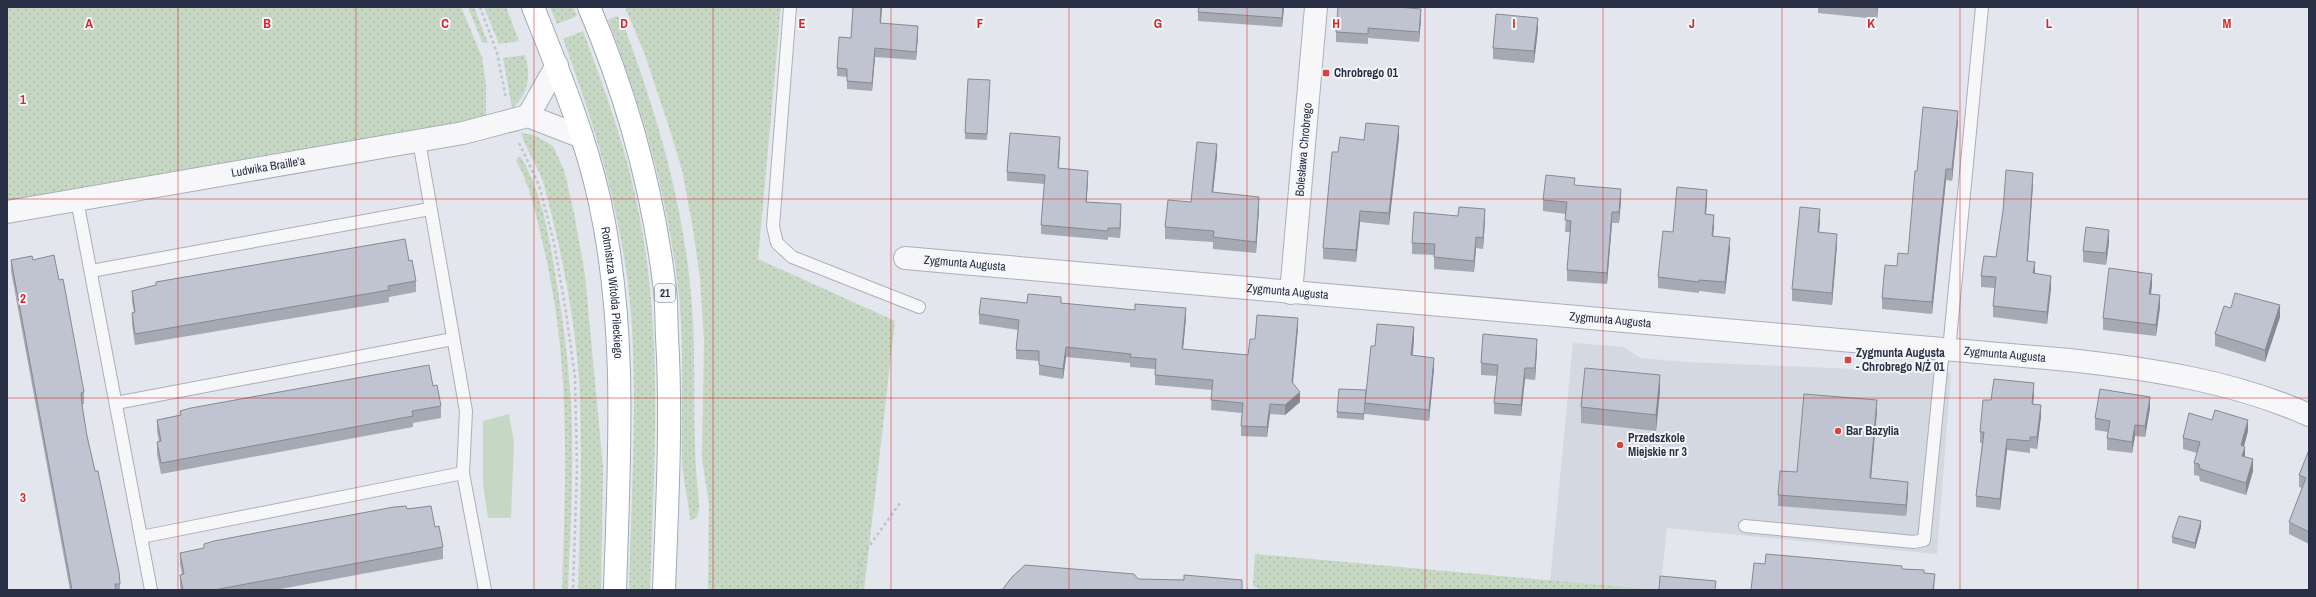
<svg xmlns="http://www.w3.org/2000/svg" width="2316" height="597" viewBox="0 0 2316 597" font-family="'Archivo Narrow',sans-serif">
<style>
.built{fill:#d4d8e1}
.grass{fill:url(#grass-dots)}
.park{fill:#c6d7c4}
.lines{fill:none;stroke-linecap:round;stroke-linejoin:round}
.lane-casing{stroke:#abafba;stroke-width:14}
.street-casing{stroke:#abafba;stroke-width:24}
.primary-casing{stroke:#a1a8b9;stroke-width:24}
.path{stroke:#c1c3cb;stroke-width:2.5;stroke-dasharray:3 3;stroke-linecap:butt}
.lane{stroke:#f7f7fa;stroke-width:12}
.street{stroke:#f7f7fa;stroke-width:22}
.primary{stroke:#fff;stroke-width:22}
.wall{fill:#a5a9b3}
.shaded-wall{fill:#868992}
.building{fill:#c0c4d0;stroke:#868992}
.grid{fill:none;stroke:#d62828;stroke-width:1;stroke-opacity:0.55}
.poi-dot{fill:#d94142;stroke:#f3f5f9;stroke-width:1.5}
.labels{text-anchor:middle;stroke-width:4;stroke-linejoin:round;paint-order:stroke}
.shield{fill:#f3f5f9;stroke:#666b7c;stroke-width:1}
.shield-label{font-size:11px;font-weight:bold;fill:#293046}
.poi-label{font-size:12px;font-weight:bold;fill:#293046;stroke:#f3f5f9;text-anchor:start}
.street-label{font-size:12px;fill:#293046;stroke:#f3f5f9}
.grid-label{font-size:13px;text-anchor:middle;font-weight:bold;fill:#d62828;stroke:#f3f5f9;stroke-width:4;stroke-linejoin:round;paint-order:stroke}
</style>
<defs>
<pattern id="grass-dots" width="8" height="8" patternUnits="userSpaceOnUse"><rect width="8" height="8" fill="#c6d7c4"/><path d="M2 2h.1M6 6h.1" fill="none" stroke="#aab9aa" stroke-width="1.8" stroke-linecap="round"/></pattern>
</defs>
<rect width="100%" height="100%" fill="#e3e6ec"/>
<!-- built -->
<path class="built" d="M1573,343L1624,347L1640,358L1687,362L1951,373L1937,554L1667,528L1660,590L1550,581Z"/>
<!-- grass -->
<g class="grass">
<path d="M7,7H461L482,57L486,84V118L7,201Z"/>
<path d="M468,7H474L488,43L482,42Z"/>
<path d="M484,7H506L519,41L499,44Z"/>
<path d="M550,7H573L577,16L557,24Z"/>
<path d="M625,7H781L758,259L895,321L864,590H708L709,504L702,459L704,340L700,278L693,229L682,170L669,127L645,55Z"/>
<path d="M616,16L621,19L623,23C656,111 683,201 691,295C696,346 693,396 695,447C695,467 698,487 699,507L697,517L690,521C689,501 683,481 682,461C681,410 684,358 680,307C671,207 644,112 608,20Z"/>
<path d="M583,31C604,88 625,144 637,204C664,330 654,462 650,590H629C631,498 638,406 631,314C623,217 596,129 563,39Z"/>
<path d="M525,55C531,75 529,94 512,108L503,58Z"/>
<path d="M521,133L534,135L553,146L564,170L574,213L585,275L603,468L601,590H578C580,520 583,449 579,378C574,313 561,248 544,185C539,167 527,152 521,133Z"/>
<path d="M519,157H521C541,191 549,234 555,273C564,325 571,379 572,432C573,485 570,538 568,590H562C566,473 571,365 544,249C537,218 531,188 516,160Z"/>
<path d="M1255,554L1659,590H1262L1253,586Z"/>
</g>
<!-- park -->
<path class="park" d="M509,414L514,443L511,518H488L483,484V421Z"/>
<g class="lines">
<!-- lane casing -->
<g class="lane-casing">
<g id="lane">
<path d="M790,7L773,226L777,243L792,257L919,307"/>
<path d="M419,141L466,411L463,473L485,590"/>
<path d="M77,200L151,590"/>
<path d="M91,271L430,209"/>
<path d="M1949,350L1982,7"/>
<path d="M116,403L453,339"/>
<path d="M1745,526L1914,542L1924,540L1943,349"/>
<path d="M141,537L463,473"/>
</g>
</g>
<!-- street casing -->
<g class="street-casing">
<g id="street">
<path d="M528,116L557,65"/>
<path id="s1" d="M7,212L463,133L528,116L582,137"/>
<path id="s2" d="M905,258L2069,360C2151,369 2233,381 2309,415"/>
<path id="s3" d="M1291,293L1316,7"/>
</g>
</g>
<!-- primary casing -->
<g class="primary-casing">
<g id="primary">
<path id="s4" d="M533,7C558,70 584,132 599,198C628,328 619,458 615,590"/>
<path d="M589,7C627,96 652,187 664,282C667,300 666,319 667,337C672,421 667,506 664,590"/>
</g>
</g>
<!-- path -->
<g class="path">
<path d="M480,7L497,53L506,98"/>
<path d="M519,143L539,185L554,243L566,312L575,377L577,469L573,590"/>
<path d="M857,590L859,568L865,552L900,503"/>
</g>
<!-- lane -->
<use href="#lane" class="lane"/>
<!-- street -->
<use href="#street" class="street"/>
<!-- primary -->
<use href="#primary" class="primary"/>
</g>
<!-- wall -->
<g class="wall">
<path d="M853,7H882L881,23L918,35L916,60L875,57L872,91L847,89V77L837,76V68L851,38Z"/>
<path d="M1284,7L1282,27L1198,21V12Z"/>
<path d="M1818,7H1878L1877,19L1818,13Z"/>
<path d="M1421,19L1419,42L1368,38V44L1336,42V32Z"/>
<path d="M1538,29L1534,63L1493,59V48Z"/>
<path d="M990,86L987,140L965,139V133Z"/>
<path d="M1958,122L1952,181L1946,180L1932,314L1882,309V298L1897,266L1908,254L1917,171Z"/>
<path d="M1399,137L1389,225L1360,222L1356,262L1323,259V248L1364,140Z"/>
<path d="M1060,146L1059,168L1088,181L1086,202L1121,214L1120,238L1108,237V240L1041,234V225L1045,184L1007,181V172Z"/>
<path d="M1217,155L1213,192L1259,208L1256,253L1213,249V242L1165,239V227L1191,202Z"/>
<path d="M2033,184L2027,262L2035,273L2051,288L2047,324L1993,317V306L1995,288L1981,287V276L1996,257Z"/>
<path d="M1575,186L1621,201L1619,223H1612L1607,284L1567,281V270L1570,232H1565L1566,214L1543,211V200Z"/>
<path d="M1707,201L1706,214L1714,226L1713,236L1730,249L1725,294L1699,291V293L1658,288V277L1673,232Z"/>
<path d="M1485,220L1483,249L1476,248L1474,272L1434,269V255L1412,254V243Z"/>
<path d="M1820,220L1819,232L1837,245L1832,305L1792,301V289Z"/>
<path d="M2109,242L2106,265L2083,262V251Z"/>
<path d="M11,260L84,392V404H82L87,436L120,584V590H70L11,271Z"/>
<path d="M409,261L416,281V292L389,297V302L135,345L132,324V313L134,312L132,302V291L156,286V282Z"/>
<path d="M2152,285L2151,295L2160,307L2156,336L2103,330V318Z"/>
<path d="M1027,303H1061L1186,318L1183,349L1248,355L1255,339L1298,328L1293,383L1300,402L1285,415L1270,414L1267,437L1241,436V426L1242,413L1211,410L1212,390L1155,385V369L1130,367V363L1066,357L1063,379L1039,375V361L1016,359V350L1018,330L979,324V314Z"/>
<path d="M2231,308L2280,317L2265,362L2215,346V334Z"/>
<path d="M1414,339L1413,355L1434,369L1429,421L1365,414V405L1364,420L1337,418V412L1366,396L1375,346Z"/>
<path d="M1537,350L1535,380L1525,379L1521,416L1494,414V403L1497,376L1481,375V363Z"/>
<path d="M433,386L441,406V418L413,423V427L161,474L157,454V442H159L157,431V420L180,416V411Z"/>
<path d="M1660,391L1656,431L1581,423V407Z"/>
<path d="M2034,394L2033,404L2041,416L2037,449L2030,448V453L2007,450L2000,510L1976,507V496L1982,443H1980V432L1991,400Z"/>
<path d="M2150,408L2145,437L2135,436L2132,453L2107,450V438L2108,432L2095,430V418Z"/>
<path d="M1877,411L1871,479L1908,493L1906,516L1778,506V495L1797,472Z"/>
<path d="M2248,431L2244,446L2245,457L2253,471L2246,495L2200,481L2199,476L2194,475V463L2197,453L2183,449V438Z"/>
<path d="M2309,450V544L2289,534V522L2302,488L2299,487V475Z"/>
<path d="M407,509L435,527L443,547V559L275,590H181L180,586V575H182L180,564V553L204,548V544Z"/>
<path d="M2201,527L2195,549L2172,543V537Z"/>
</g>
<!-- shaded-wall -->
<g class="shaded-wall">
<path d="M881,7H882L880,32V23Z"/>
<path d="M1283,7H1284L1282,27V18Z"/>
<path d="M1877,7H1878L1877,19Z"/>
<path d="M1421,9V19L1419,42V32Z"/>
<path d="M1538,18V29L1534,63V51Z"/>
<path d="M918,26V35L916,60V52Z"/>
<path d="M875,48V57L872,91V83Z"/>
<path d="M1958,111V122L1952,181V169Z"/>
<path d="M1399,126V137L1389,225V213Z"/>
<path d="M1060,137V146L1058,177V168Z"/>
<path d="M1217,144V155L1212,203V192Z"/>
<path d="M1946,169V180L1932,314V302Z"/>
<path d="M1088,171V181L1086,211V202Z"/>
<path d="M2033,173V184L2027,273V261Z"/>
<path d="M1621,189V201L1619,223V212Z"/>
<path d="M1707,190V201L1705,225V214Z"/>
<path d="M1259,197V208L1256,253V242Z"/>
<path d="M1121,204V214L1120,238V228Z"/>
<path d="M1485,209V220L1483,249V238Z"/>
<path d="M1820,209V220L1818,244V232Z"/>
<path d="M1360,211V222L1356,262V250Z"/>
<path d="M1612,212V223L1607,284V273Z"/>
<path d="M1714,215V226L1712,247V236Z"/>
<path d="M2109,230V242L2106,265V253Z"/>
<path d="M1837,234V245L1832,305V293Z"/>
<path d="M1476,237V248L1474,272V261Z"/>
<path d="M1730,238V249L1725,294V282Z"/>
<path d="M2035,262V273H2033Z"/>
<path d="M2152,274V285L2149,306V294Z"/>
<path d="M2051,276V288L2047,324V312Z"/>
<path d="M2160,295V307L2156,336V325Z"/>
<path d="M2280,305V317L2265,362V350Z"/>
<path d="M1186,308V318L1182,359V349Z"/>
<path d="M1298,318V328L1292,392V382Z"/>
<path d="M1414,327V339L1411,367V355Z"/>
<path d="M1537,339V350L1535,380V368Z"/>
<path d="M1066,347V357L1063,379V369Z"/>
<path d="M1434,358V369L1429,421V410Z"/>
<path d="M1525,368V379L1521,416V405Z"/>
<path d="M1660,375V391L1656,431V415Z"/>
<path d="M2034,383V394L2032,415V404Z"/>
<path d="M1300,392V402L1285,415V405Z"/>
<path d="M2150,397V408L2145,437V426Z"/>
<path d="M1877,400V411L1870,489V478Z"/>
<path d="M1270,404V414L1267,437V427Z"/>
<path d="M2041,405V416L2037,449V437Z"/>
<path d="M2248,420V431L2241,457V445Z"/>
<path d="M2135,425V436L2132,453V442Z"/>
<path d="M2007,439V450L2000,510V499Z"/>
<path d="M2245,447V458L2242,456Z"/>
<path d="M2253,459V471L2246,495V483Z"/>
<path d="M1908,482V493L1906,516V505Z"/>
<path d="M2201,521V527L2195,549V543Z"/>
<path d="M1935,574L1934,590H1933Z"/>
</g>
<!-- building -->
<g class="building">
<path d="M853,7H881L880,23L918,26L916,52L875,48L872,83L847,81V69L837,68L839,37L851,38Z"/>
<path d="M1199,7H1283L1282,18L1198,12Z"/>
<path d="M1338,7H1398L1421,9L1419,32L1368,28V34L1336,32Z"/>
<path d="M1496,14L1538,18L1534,51L1493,48Z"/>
<path d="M968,79L990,80L987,134L965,133Z"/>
<path d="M1923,107L1958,111L1952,169H1946L1932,302L1882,298L1885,265L1897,266L1898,253L1908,254L1915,171H1917Z"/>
<path d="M1366,123L1399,126L1389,213L1360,211L1356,250L1323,248L1332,152H1338L1340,137L1364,140Z"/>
<path d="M1010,133L1060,137L1058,168L1088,171L1086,202L1121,204L1120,228H1108V231L1041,225L1045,175L1007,172Z"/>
<path d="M1197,142L1217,144L1212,192L1259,197L1256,242L1213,237L1214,231L1165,227L1168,200L1191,202Z"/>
<path d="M2006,170L2033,173L2027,261L2035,262L2033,273L2051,276L2047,312L1993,306L1996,277L1981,276L1984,256L1996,257L2003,211Z"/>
<path d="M1546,175L1575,178L1574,185L1621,189L1619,212H1612L1607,273L1567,270L1571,221L1565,220L1567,202L1543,200Z"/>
<path d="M1677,187L1707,190L1705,214L1714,215L1712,236L1730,238L1725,282L1699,280V282L1658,277L1663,231L1673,232Z"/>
<path d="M1459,207L1485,209L1483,238L1476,237L1474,261L1434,257L1435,244L1412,243L1414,212L1458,216Z"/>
<path d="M1800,207L1820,209L1818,232L1837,234L1832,293L1792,289Z"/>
<path d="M2086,227L2109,230L2106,253L2083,251Z"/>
<path d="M405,239L409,261L412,260L416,281L388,286L389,290L135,334L132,313L135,312L132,291L156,285V282Z"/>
<path d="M54,255L59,280L63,279L84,392L81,393L82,405L87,436L95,471H98L119,572L120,584H115L116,590H72L11,260L32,256L33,260Z"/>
<path d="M2109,268L2152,274L2149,294L2160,295L2156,325L2103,318Z"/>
<path d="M2235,293L2280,305L2265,350L2215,334L2224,306L2231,308Z"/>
<path d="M1028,294L1061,297V303L1135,310V304L1186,308L1182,349L1248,355L1250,339H1255L1257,315L1298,318L1292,382L1300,392L1285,405L1270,404L1267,427L1241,426L1243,403L1211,400L1213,380L1155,375L1156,359L1130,357L1131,354L1066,347L1063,369L1039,365V351L1016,350L1019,320L979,314L981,298L1027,303Z"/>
<path d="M1377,324L1414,327L1411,355L1434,358L1429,410L1365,403L1371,346H1375Z"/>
<path d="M1483,334L1537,339L1535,368H1525L1521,405L1494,403L1498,365L1481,363Z"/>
<path d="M429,365L433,386L437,385L441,406L412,411L413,416L161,463L157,442L161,441L157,420L181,415L180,411L191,408Z"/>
<path d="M1585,368L1660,375L1656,415L1581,407Z"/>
<path d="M1994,379L2034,383L2032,404L2041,405L2037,437H2030V441L2007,439L2000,499L1976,496L1984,432H1980L1983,400H1991Z"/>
<path d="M1339,389L1366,390L1364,414L1337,412Z"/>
<path d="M2100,389L2150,397L2145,426L2135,425L2132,442L2107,438L2110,421L2095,418Z"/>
<path d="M1804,394L1877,400L1870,478L1908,482L1906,505L1778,495L1780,471L1797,472Z"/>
<path d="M2215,410L2248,420L2241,445L2245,447L2242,456L2253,459L2246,483L2200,469L2199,464L2194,463L2200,442L2183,438L2189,413L2212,420Z"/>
<path d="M2309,450V532L2289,522L2306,478L2299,475Z"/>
<path d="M406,506L407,509L431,506L435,527L439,526L443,547L214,590H183L180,575L184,574L180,553L204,548V544L214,541L303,524L394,507Z"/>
<path d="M2179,516L2201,521L2195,543L2172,537Z"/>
<path d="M1766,554L1902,566V569L1924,570V573L1935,574L1933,590H1751L1754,563L1765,564Z"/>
<path d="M1025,565L1134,574L1138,579L1184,580V575L1242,580V590H1002L1012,577Z"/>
<path d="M1660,576L1716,581L1715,590H1659Z"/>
</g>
<!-- grid -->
<path class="grid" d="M178,7V590M356,7V590M534,7V590M713,7V590M891,7V590M1069,7V590M1247,7V590M1425,7V590M1603,7V590M1782,7V590M1960,7V590M2138,7V590M7,199H2309M7,398H2309"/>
<!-- markers -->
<g class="poi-dot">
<rect x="1322" y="69" width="8" height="8" rx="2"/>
<rect x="1844" y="356" width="8" height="8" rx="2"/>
<circle cx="1838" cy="431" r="4"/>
<circle cx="1620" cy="445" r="4"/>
</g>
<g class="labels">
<!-- shield labels -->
<rect class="shield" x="655" y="284" width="20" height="18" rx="3"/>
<g class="shield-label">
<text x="665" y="297">21</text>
</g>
<!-- poi labels -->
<g class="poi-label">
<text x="1334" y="77">Chrobrego 01</text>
<text x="1856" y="357">Zygmunta Augusta<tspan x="1856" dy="14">- Chrobrego N/Ż 01</tspan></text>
<text x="1846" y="435">Bar Bazylia</text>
<text x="1628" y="442">Przedszkole<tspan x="1628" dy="14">Miejskie nr 3</tspan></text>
</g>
<!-- street labels -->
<g class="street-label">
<text dy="4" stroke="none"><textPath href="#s3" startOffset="144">Bolesława Chrobrego</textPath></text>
<text dy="4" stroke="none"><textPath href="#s1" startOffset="265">Ludwika Braille'a</textPath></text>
<text dy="4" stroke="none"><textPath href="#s2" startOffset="60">Zygmunta Augusta</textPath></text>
<text dy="4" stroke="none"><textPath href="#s4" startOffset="298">Rotmistrza Witolda Pileckiego</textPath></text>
<text dy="4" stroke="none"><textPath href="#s2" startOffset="384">Zygmunta Augusta</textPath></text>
<text dy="4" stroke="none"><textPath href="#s2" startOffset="708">Zygmunta Augusta</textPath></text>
<text dy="4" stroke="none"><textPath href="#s2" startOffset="1104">Zygmunta Augusta</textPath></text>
</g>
</g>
<g class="grid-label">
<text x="89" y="28">A</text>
<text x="267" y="28">B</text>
<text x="445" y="28">C</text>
<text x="624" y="28">D</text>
<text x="802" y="28">E</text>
<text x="980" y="28">F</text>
<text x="1158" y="28">G</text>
<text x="1336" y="28">H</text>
<text x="1514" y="28">I</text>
<text x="1692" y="28">J</text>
<text x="1871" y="28">K</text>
<text x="2049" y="28">L</text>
<text x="2227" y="28">M</text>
<text x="23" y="104">1</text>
<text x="23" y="303">2</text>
<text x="23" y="502">3</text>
</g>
<!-- border -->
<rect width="2316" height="597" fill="none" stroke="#293046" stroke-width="16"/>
</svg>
